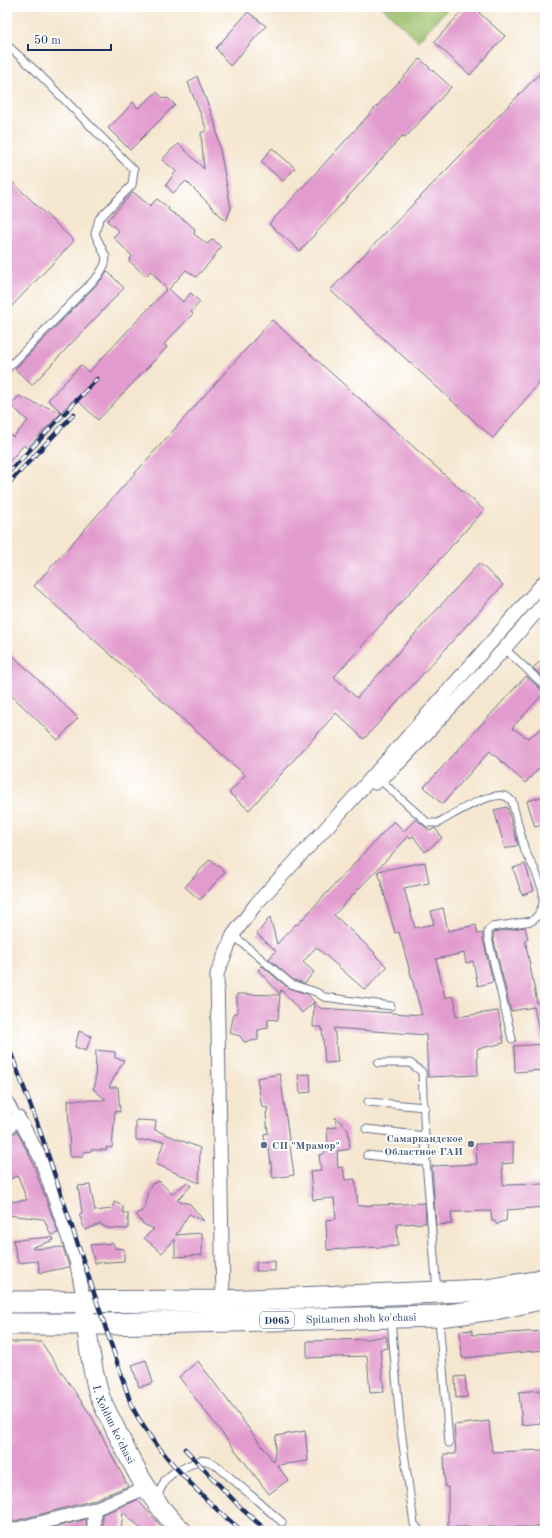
<svg xmlns="http://www.w3.org/2000/svg" width="552" height="1538" viewBox="0 0 552 1538" font-family="'Old Standard TT',serif">
<style>
.green{fill:#9cc06b;stroke:#5c7864}
.building{fill:#e29bce}
.lines{fill:none;stroke-linecap:round;stroke-linejoin:round}
.lane-casing{stroke:#676f86;stroke-width:9}
.street-casing{stroke:#676f86;stroke-width:15}
.secondary-casing{stroke:#676f86;stroke-width:21}
.primary-casing{stroke:#676f86;stroke-width:23}
.lane{stroke:#fff;stroke-width:7}
.street{stroke:#fff;stroke-width:13}
.secondary{stroke:#fff;stroke-width:19}
.primary{stroke:#fff;stroke-width:21}
.rail-casing{stroke:#1b2f5e;stroke-width:4.5}
.rail{stroke:#fff;stroke-width:3;stroke-dasharray:9;stroke-linecap:butt}
.service-dot{fill:#5c6f8a;stroke:#fff;stroke-width:1.5}
.labels{text-anchor:middle;stroke-width:4;stroke-linejoin:round;paint-order:stroke}
.shield{fill:#fff;stroke:#5f6d8e;stroke-width:1}
.shield-label{font-size:10px;font-weight:bold;fill:#1b2f5e}
.service-label{font-size:11px;font-weight:bold;fill:#4e5e75;stroke:#fff;text-anchor:end}
.street-label{font-size:11px;fill:#1b2f5e;stroke:#fff}
</style>
<rect width="100%" height="100%" fill="#fff"/>
<filter id="ink" filterUnits="userSpaceOnUse"><feTurbulence type="fractalNoise" baseFrequency=".025" numOctaves="2"/><feDisplacementMap in="SourceGraphic" scale="8" xChannelSelector="R" yChannelSelector="G"/><feConvolveMatrix kernelMatrix="1 2 1 2 8 2 1 2 1" color-interpolation-filters="sRGB"/></filter>
<filter id="wash" filterUnits="userSpaceOnUse"><feTurbulence type="fractalNoise" baseFrequency=".012" numOctaves="4" result="noise"/><feDisplacementMap in="SourceGraphic" scale="16" xChannelSelector="R" yChannelSelector="G"/><feGaussianBlur stdDeviation="0.9" result="paint"/><feColorMatrix in="noise" values="0 0 0 0 0 0 0 0 0 0 0 0 0 0 0 0 0 1.4 0 .05"/><feComposite in="paint" operator="in"/></filter>
<g filter="url(#wash)">
<rect width="100%" height="100%" fill="#f5e6cf"/>
<!-- green -->
<path class="green" d="M382,7H449L418,41Z"/>
<g id="blocks">
<!-- building -->
<g class="building">
<path d="M466,7H484L479,13L505,36L470,75L434,42Z"/>
<path d="M248,12L266,26L230,66L216,48Z"/>
<path d="M420,59L451,87L405,138L402,136L300,251L269,224Z"/>
<path d="M545,68V376L493,438L330,290Z"/>
<path d="M197,76L215,123L231,208L226,221L186,181L173,193L166,185L176,171L162,160L171,150L179,144L204,169L201,133L207,130L188,83Z"/>
<path d="M157,92L164,99L168,98L175,105L130,150L108,128L122,115L133,102L138,108Z"/>
<path d="M272,148L295,168L283,181L261,162Z"/>
<path d="M7,177L74,241L7,311Z"/>
<path d="M133,192L150,206L157,199L169,208L168,210L186,221L195,229L194,234L207,244L213,239L221,247L209,263L196,277L186,270L169,289L183,302L191,293L200,302L191,312L193,314L164,344L167,347L98,420L75,398L61,412L48,400L81,365L89,372L167,289L151,271L146,276L129,261L132,256L113,237L119,231L107,221Z"/>
<path d="M107,271L124,288L32,385L15,369L103,278Z"/>
<path d="M272,320L484,510L334,677L357,698L479,563L503,585L364,739L336,713L249,810L229,793L245,775L34,586Z"/>
<path d="M19,396L41,406L42,405L61,413L27,448L24,445L7,464V432L13,437L28,421L11,405Z"/>
<path d="M7,650L78,718L58,740L7,691Z"/>
<path d="M545,657V679L533,668Z"/>
<path d="M526,676L542,690L545,691V692L512,728L528,738L545,726V762L525,783L490,751L442,804L424,787Z"/>
<path d="M545,796V824L535,827L527,801Z"/>
<path d="M507,807L518,845L505,849L494,810Z"/>
<path d="M416,819L430,831L435,828L442,838L425,852L413,836L410,838L409,836L334,915L375,953L374,954L387,967L365,990L316,947L303,962L314,972L305,983L293,980L269,959L276,951L257,934L270,917L277,944L296,924L297,925L394,821L404,831Z"/>
<path d="M210,859L225,872L200,900L185,887Z"/>
<path d="M425,862L429,883L404,888L415,928L434,924L431,911L443,908L448,931L476,925L478,934L483,933V939L493,982L478,986L473,961L466,963L464,953L436,959L445,998L452,996L455,1001L456,1017L498,1011L504,1043L477,1049L478,1075L428,1077L426,1035L334,1028L338,1062L325,1063L322,1027H313L314,1002L302,1013L281,990L280,994L258,970L262,966L288,988L307,994L320,1008L422,1015L399,932L395,933L378,871Z"/>
<path d="M525,864L534,891L522,895L513,868Z"/>
<path d="M525,927L528,939H525L537,1003L545,1001V1041H541L534,1007L511,1011L493,937L494,932Z"/>
<path d="M237,994L280,995L278,1020L268,1019V1028L258,1030V1040L244,1042L240,1036L230,1033L234,1013L237,1014Z"/>
<path d="M79,1031L91,1036L86,1051L75,1047Z"/>
<path d="M545,1044V1070L515,1072L514,1046Z"/>
<path d="M96,1050L115,1052V1058L124,1060L109,1087H118L120,1112L115,1111L112,1148L106,1147L107,1150H91V1151L83,1152V1157H70L68,1100H106L93,1089L95,1085Z"/>
<path d="M280,1074L294,1175L273,1178L268,1143H265L264,1134L268,1133L266,1114L268,1108L262,1107L257,1078Z"/>
<path d="M310,1074L311,1092L300,1093L298,1075Z"/>
<path d="M335,1117L348,1129L350,1149L337,1151L338,1168L343,1167L345,1180L355,1179L358,1206L425,1203L426,1223L397,1224L398,1246L327,1250L326,1220L336,1219L334,1198L313,1200L310,1171L321,1170L319,1155L323,1154L327,1149L328,1144L327,1128L337,1127Z"/>
<path d="M136,1120L156,1121L155,1130L200,1148L199,1183L156,1164L164,1141L136,1140Z"/>
<path d="M17,1131L32,1161L58,1233L51,1235L44,1219L8,1215L7,1202L27,1200L18,1176L7,1180V1137Z"/>
<path d="M513,1143V1163L502,1164L503,1185L545,1184V1207L507,1210L506,1221L501,1222L497,1225L495,1221H492L491,1211L451,1212L452,1224L436,1225L432,1166L477,1164L476,1144Z"/>
<path d="M159,1181L172,1194L187,1182L191,1186L177,1200L190,1204L204,1221L189,1214L176,1235L202,1233V1255L175,1257V1239L162,1253L144,1238L154,1229L143,1224L136,1214L144,1210L147,1194L152,1184Z"/>
<path d="M90,1185L95,1211L112,1209L114,1202L123,1206V1213H128V1229L107,1228L100,1224L85,1230L79,1214L82,1213L78,1186Z"/>
<path d="M53,1237L54,1240L33,1247V1249L63,1247L69,1267L40,1273L38,1261L18,1263L13,1240Z"/>
<path d="M113,1243L115,1248L124,1249V1261L95,1263L90,1245Z"/>
<path d="M275,1261V1271H256V1262Z"/>
<path d="M472,1330V1335L545,1331V1350L462,1358L460,1331Z"/>
<path d="M386,1336L388,1348L380,1349L384,1392L370,1393L367,1356L307,1358V1341L368,1339Z"/>
<path d="M7,1342H41L92,1417L128,1486L91,1501L7,1523Z"/>
<path d="M146,1360L153,1383L139,1387L132,1365Z"/>
<path d="M198,1361L274,1462L276,1436L305,1431L308,1461L277,1465L288,1480L269,1494L179,1377Z"/>
<path d="M465,1376L467,1397L456,1398L455,1377Z"/>
<path d="M540,1390L541,1398L545,1397V1417H540L541,1423L522,1425L519,1392Z"/>
<path d="M489,1421L492,1452L545,1450V1526L536,1527H448V1487H445L444,1454H456L454,1425Z"/>
<path d="M138,1500L165,1531H144L123,1512L121,1531H102V1514Z"/>
<path d="M86,1519V1531H41Z"/>
</g>
</g>
</g>
<g filter="url(#ink)">
<use href="#blocks" fill-opacity="0" stroke="#676f86" stroke-width="1"/>
<g class="lines">
<!-- lane casing -->
<g class="lane-casing">
<g id="lane">
<path d="M7,45L36,71L134,170L132,185L99,219L95,234L106,257L105,264L99,275L7,369"/>
<path d="M505,649L545,686"/>
<path d="M380,780L428,823H438C452,815 492,789 507,797C509,798 510,800 512,801L525,851L535,870L543,891V904L538,915L532,921L492,927L488,931V938L512,1039"/>
<path d="M233,935L291,984L316,992L324,997L391,1006"/>
<path d="M378,1063H410L422,1072L426,1162L437,1291"/>
<path d="M7,1096L18,1117"/>
<path d="M368,1102L425,1107"/>
<path d="M366,1129L425,1136"/>
<path d="M367,1155L426,1162"/>
<path d="M391,1319L400,1423L414,1524L420,1531"/>
<path d="M439,1319L449,1443"/>
<path d="M156,1499L165,1480L173,1473L200,1460L207,1461L216,1465L282,1522"/>
</g>
</g>
<!-- street casing -->
<g class="street-casing">
<g id="street">
<path d="M375,783C398,767 417,743 436,723C473,684 510,643 545,602"/>
<path d="M7,1129L18,1117L41,1159L76,1260L84,1301"/>
<path d="M223,1301L217,974L233,935L256,904L350,802L545,581"/>
<path d="M94,1509V1531"/>
<path d="M9,1531L94,1509L146,1488"/>
</g>
</g>
<!-- secondary casing -->
<g class="secondary-casing">
<g id="secondary">
<path id="s1" d="M84,1301C86,1329 91,1364 98,1391C101,1402 108,1414 113,1424C131,1462 150,1502 182,1531"/>
</g>
</g>
<!-- primary casing -->
<g class="primary-casing">
<g id="primary">
<path d="M7,1302L223,1301L487,1290L534,1282L545,1278"/>
<path id="s2" d="M7,1324H105L439,1316L495,1309L545,1298"/>
</g>
</g>
<!-- lane -->
<use href="#lane" class="lane"/>
<!-- street -->
<use href="#street" class="street"/>
<!-- secondary -->
<use href="#secondary" class="secondary"/>
<!-- primary -->
<use href="#primary" class="primary"/>
<!-- rail casing -->
<g class="rail-casing">
<g id="rail">
<path d="M7,474L97,379"/>
<path d="M7,485L74,414"/>
<path d="M7,1043L39,1128L132,1407C139,1419 146,1432 155,1443C180,1474 211,1506 242,1531"/>
<path d="M185,1449L242,1509L267,1531"/>
</g>
</g>
<!-- rail -->
<use href="#rail" class="rail"/>
</g>
</g>
<!-- markers -->
<g class="service-dot">
<circle cx="471" cy="1144" r="4"/>
<circle cx="264" cy="1145" r="4"/>
</g>
<g class="labels">
<!-- shield labels -->
<rect class="shield" x="260" y="1312" width="34" height="16" rx="3"/>
<g class="shield-label">
<text x="277" y="1324">D065</text>
</g>
<!-- service labels -->
<g class="service-label">
<text x="463" y="1142">Самаркандское<tspan x="463" dy="13">Областное ГАИ</tspan></text>
<text x="272" y="1149" text-anchor="start">СП "Мрамор"</text>
</g>
<!-- street labels -->
<g class="street-label">
<text dy="4" stroke="none"><textPath href="#s2" startOffset="354">Spitamen shoh ko'chasi</textPath></text>
<text dy="4" stroke="none"><textPath href="#s1" startOffset="128">I. Xoldun ko'chasi</textPath></text>
</g>
</g>
<!-- margin -->
<rect width="552" height="1538" fill="none" stroke="#fff" stroke-width="24"/>
<!-- scale -->
<path d="M28 44v6h83v-6" fill="none" stroke="#1b2f5e" stroke-width="2"/>
<text x="34" y="44" font-size="12" fill="#1b2f5e" stroke="#ffffff" stroke-width="3" paint-order="stroke">50 m</text>
</svg>
